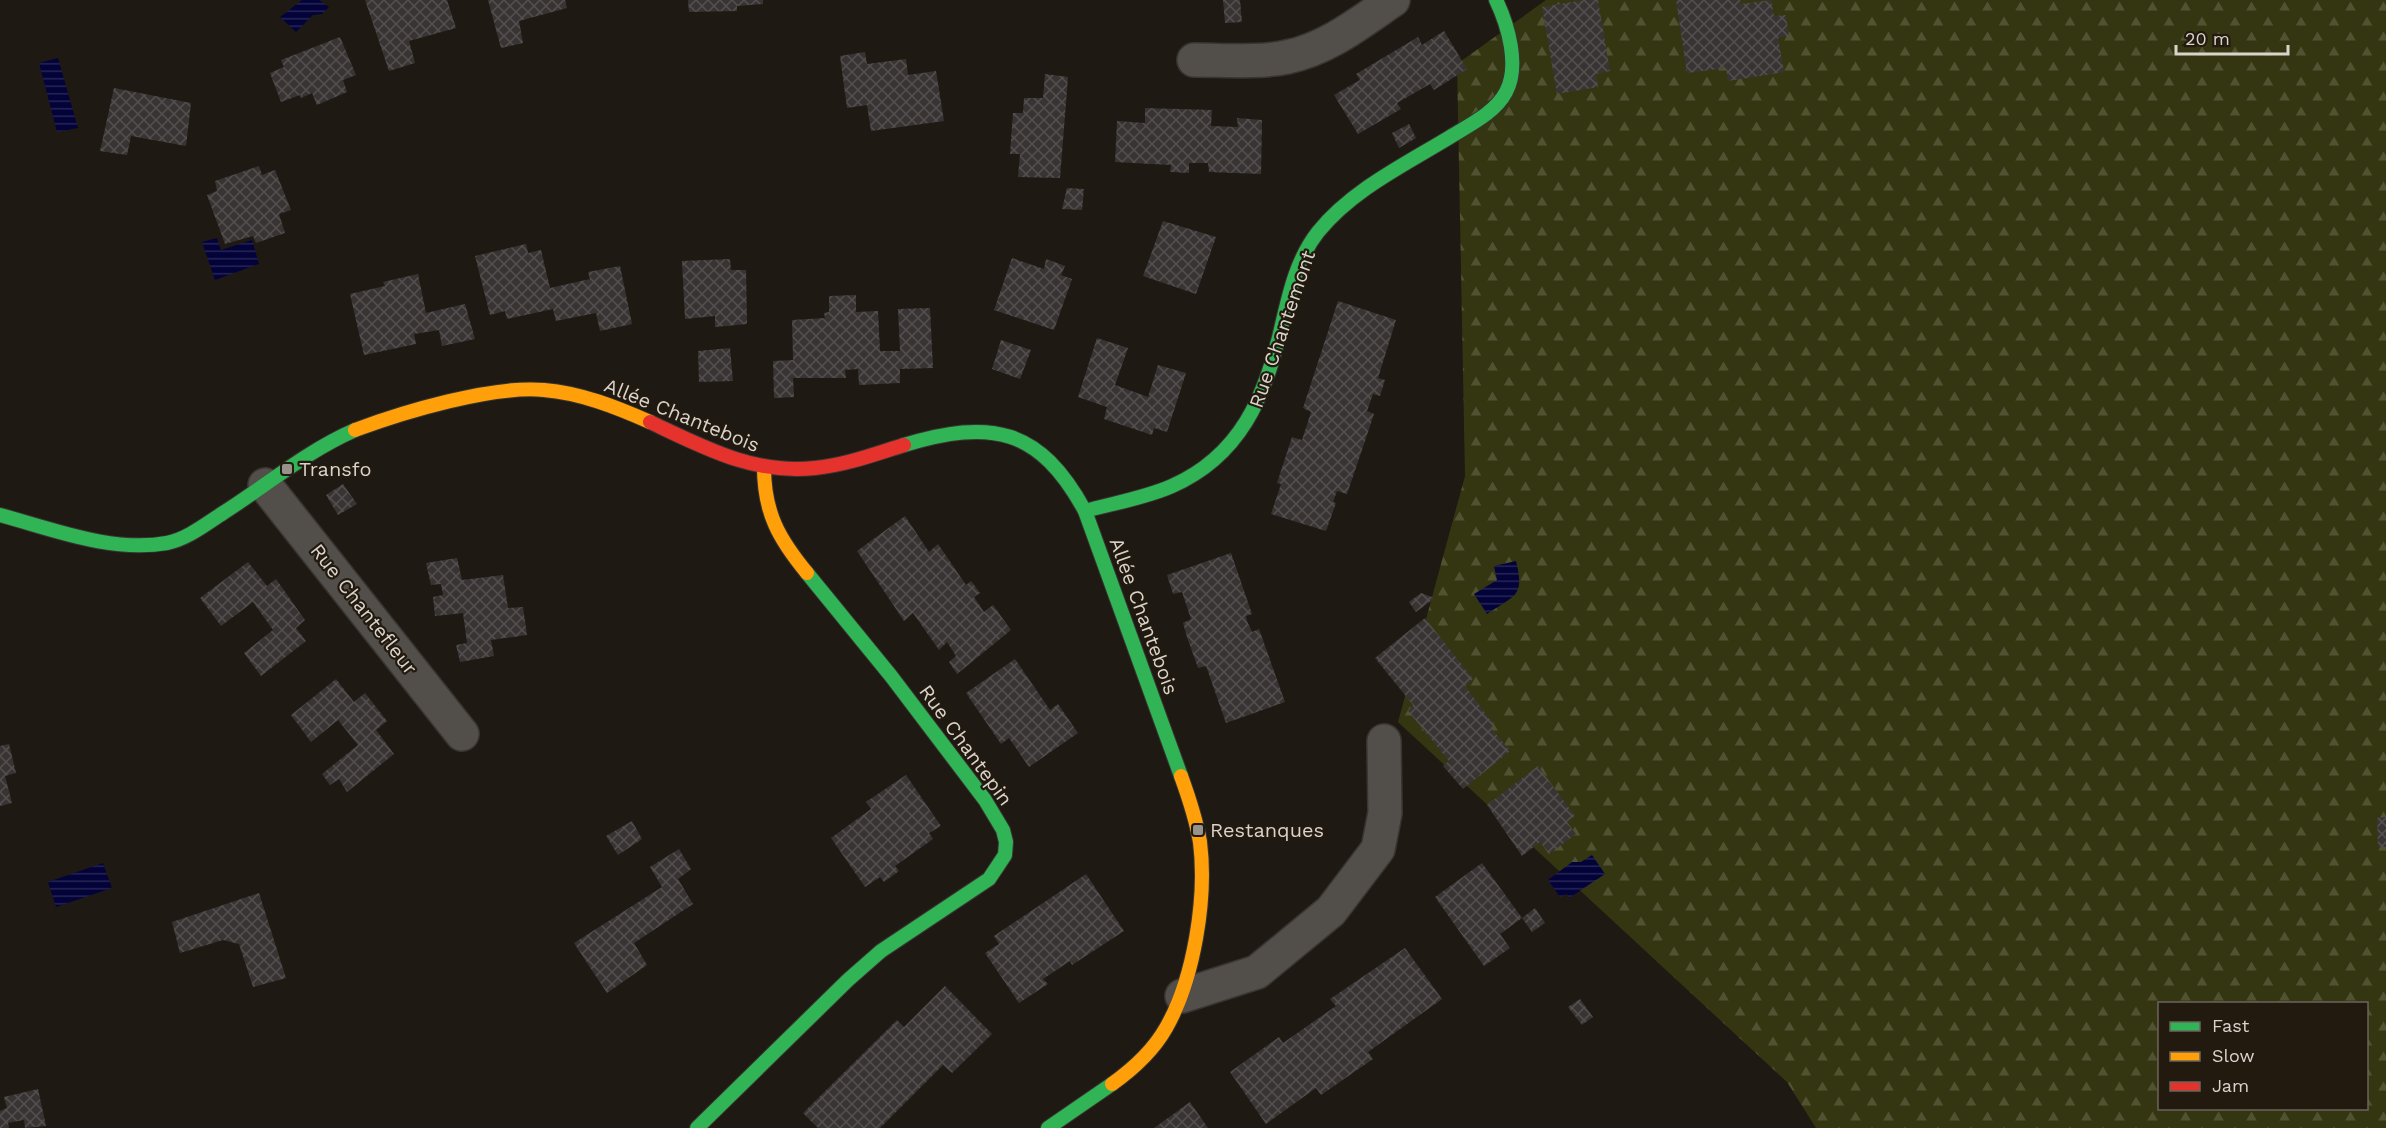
<svg xmlns="http://www.w3.org/2000/svg" width="2386" height="1128" viewBox="0 0 2386 1128" font-family="'Work Sans',sans-serif">
<style>
.forest{fill:url(#forest-firs);fill-rule:evenodd}
.water{fill:url(#water-rules)}
.building{fill:url(#building-cross-hatch)}
.lines{fill:none;stroke-linecap:round;stroke-linejoin:round}
.street-casing{stroke:#393532;stroke-width:36}
.fast-casing{stroke:#393532;stroke-width:16}
.slow-casing{stroke:#393532;stroke-width:16}
.jam-casing{stroke:#393532;stroke-width:16}
.street{stroke:#524e4a;stroke-width:33}
.fast{stroke:#30b455;stroke-width:14}
.slow{stroke:#ff9f0a;stroke-width:14}
.jam{stroke:#e5322d;stroke-width:14}
.poi-dot{fill:#98928b;stroke:#221a0f;stroke-width:2}
.labels{text-anchor:middle;stroke-width:4.5;stroke-linejoin:round;paint-order:stroke}
.street-label{font-size:20px;fill:#d9d3cc;stroke:#221a0f}
.poi-label{font-size:20px;fill:#d9d3cc;stroke:#221a0f;text-anchor:start}
</style>
<defs>
<pattern id="forest-firs" width="22" height="20" patternUnits="userSpaceOnUse" patternTransform="scale(1.5)"><rect width="22" height="20" fill="#343611"/><path d="M5 1l3.5 6h-7zM16 11l3.5 6h-7z" fill="#515232"/></pattern>
<pattern id="water-rules" width="6" height="5" patternUnits="userSpaceOnUse" patternTransform="scale(1.5)"><rect width="6" height="5" fill="#030239"/><path d="M0 2.5h6" fill="none" stroke="#272654"/></pattern>
<pattern id="building-cross-hatch" width="8" height="8" patternUnits="userSpaceOnUse" patternTransform="scale(1.5)"><rect width="8" height="8" fill="#383433"/><path d="M0 0l8 8M0 8l8-8" fill="none" stroke="#54504f"/></pattern>
</defs>
<rect width="100%" height="100%" fill="#1e1913"/>
<!-- forest -->
<path class="forest" d="M1546,0H2386V1128H1816L1787,1082L1398,722L1465,476L1457,64ZM2160,1004H2366V1108H2160Z"/>
<!-- water -->
<g class="water">
<path d="M302,0H319L329,7L322,14L313,15L296,32L280,17Z"/>
<path d="M58,58L78,128L57,132L39,63Z"/>
<path d="M217,238L221,250L252,240L259,264L215,280L202,242Z"/>
<path d="M1516,561C1525,597 1515,595 1487,614L1474,594L1497,580L1494,566Z"/>
<path d="M1592,855L1605,874L1569,898L1567,894L1560,897L1548,880L1572,862H1581Z"/>
<path d="M103,863L112,888L56,907L48,882Z"/>
</g>
<!-- building -->
<g class="building">
<path d="M365,0H447L456,28L409,41L415,63L389,71Z"/>
<path d="M488,0H565L567,8L519,21L523,43L501,48Z"/>
<path d="M688,0H763V4L737,6V11L689,12Z"/>
<path d="M1223,0H1240L1242,22L1225,23Z"/>
<path d="M1584,0H1598L1610,71L1596,74L1598,87L1557,94L1542,7Z"/>
<path d="M1676,0H1740L1741,4L1771,0L1774,16L1786,15L1789,36L1778,38L1784,72L1728,81L1726,68L1687,73Z"/>
<path d="M1444,31L1467,69L1434,90L1430,84L1397,103L1401,109L1358,134L1334,95L1360,80L1356,74L1418,37L1422,45Z"/>
<path d="M340,37L356,75L343,80L347,92L317,105L312,93L301,98L300,95L281,102L270,73L284,67L281,60Z"/>
<path d="M865,52L867,64L906,59L908,75L936,71L944,121L871,131L867,105L847,108L840,56Z"/>
<path d="M1045,74L1068,77L1060,178L1018,177L1020,154H1010L1013,113H1023L1024,98H1043Z"/>
<path d="M114,88L191,103L186,146L131,136L127,155L100,151Z"/>
<path d="M1145,108L1212,110L1211,126L1238,127L1237,118L1262,120L1261,174L1209,172L1208,163H1189V173L1170,172L1171,165L1115,162L1117,121L1145,123Z"/>
<path d="M1409,124L1416,138L1399,148L1392,133Z"/>
<path d="M259,166L262,175L275,170L291,210L279,214L285,233L256,243L253,236L225,244L207,195L217,191L215,181Z"/>
<path d="M1067,188L1084,189L1082,210L1062,209Z"/>
<path d="M1163,221L1216,237L1196,294L1143,276Z"/>
<path d="M526,244L528,253L541,250L550,288L590,279L588,272L620,266L632,324L600,331L596,313L556,321L553,309L507,319L505,311L490,315L475,256Z"/>
<path d="M1012,258L1044,269L1046,259L1065,266L1061,275L1072,279L1054,330L994,310Z"/>
<path d="M730,259L731,270H746L747,324L715,327V316L685,319L682,261Z"/>
<path d="M418,274L426,313L465,304L475,339L442,346L439,330L414,334L416,344L364,355L350,294L385,286L383,282Z"/>
<path d="M856,295V312L878,311L880,351H900L898,309L930,308L933,368L900,369V383L859,385L858,369L845,370L846,378H793L794,397L774,398L773,361L793,360L792,320L825,318L824,313L829,312V296Z"/>
<path d="M1338,301L1396,320L1378,378L1385,380L1380,396L1373,394L1367,411L1374,414L1364,444L1347,494L1337,491L1333,502L1336,503L1326,531L1271,514L1281,484L1277,483L1292,437L1302,440L1311,412L1303,408Z"/>
<path d="M1097,338L1128,348L1115,385L1148,397L1158,365L1186,373L1167,432L1154,428L1152,435L1104,419L1107,407L1078,397Z"/>
<path d="M1001,340L1031,350L1020,379L992,369Z"/>
<path d="M730,348L733,381L699,382L698,351Z"/>
<path d="M343,484L357,504L338,515L326,495Z"/>
<path d="M905,516L929,552L938,544L966,585L971,581L980,593L974,597L984,612L993,605L1011,630L957,674L949,662L956,656L947,642L939,650L913,613L904,621L857,551Z"/>
<path d="M1231,553L1252,614L1246,616L1247,621L1252,632L1259,629L1285,702L1226,723L1206,666L1198,668L1187,637L1183,623L1191,619L1182,592L1173,594L1167,575Z"/>
<path d="M457,558L462,580L503,575L508,608L523,607L527,635L491,640L494,656L460,662L456,645L467,643L463,613L435,616L433,597L443,595L441,584L431,585L426,563Z"/>
<path d="M248,562L267,586L276,579L305,620L296,628L306,641L261,676L244,653L273,630L253,602L221,626L200,598Z"/>
<path d="M1421,593L1435,598L1416,612L1409,602Z"/>
<path d="M1425,618L1473,679L1465,686L1494,725L1491,728L1510,751L1463,789L1443,766L1449,761L1408,711L1413,705L1375,658Z"/>
<path d="M1015,659L1050,710L1058,704L1078,733L1029,767L1009,738L1001,744L966,693Z"/>
<path d="M336,679L354,702L365,693L387,721L376,730L394,754L347,792L339,779L330,785L322,774L358,745L338,720L311,742L291,715Z"/>
<path d="M9,744L16,773L5,776L12,803L0,806V746Z"/>
<path d="M1538,766L1575,816L1567,822L1576,834L1549,854L1540,842L1522,856L1487,805Z"/>
<path d="M906,775L941,826L929,833L933,839L895,866L899,871L884,882L880,877L865,887L831,838L871,809L866,802Z"/>
<path d="M2386,817V847H2378L2377,818Z"/>
<path d="M632,821L642,839L618,855L606,836Z"/>
<path d="M679,849L691,869L678,879L693,904L634,943L647,965L607,993L574,943L662,887L650,867Z"/>
<path d="M1482,863L1522,918L1535,908L1545,923L1532,932L1522,918L1500,934L1510,948L1484,966L1435,897Z"/>
<path d="M1086,874L1124,931L1072,965L1070,961L1043,979L1048,984L1019,1003L985,953L999,944L994,936Z"/>
<path d="M259,893L286,978L253,987L239,944L223,940L180,953L172,922Z"/>
<path d="M1405,948L1442,999L1368,1052L1373,1059L1321,1095L1316,1088L1266,1124L1230,1072L1279,1037L1283,1043L1336,1006L1330,999Z"/>
<path d="M945,986L992,1034L952,1073L943,1065L880,1128H818L803,1113L897,1020L904,1027Z"/>
<path d="M1580,999L1593,1017L1582,1025L1568,1007Z"/>
<path d="M38,1089L46,1126L25,1128L24,1120L8,1123L9,1128H0V1111L7,1108L4,1097Z"/>
<path d="M1190,1102L1208,1128H1154L1161,1123Z"/>
</g>
<g class="lines">
<!-- street casing -->
<g class="street-casing">
<g id="street">
<path d="M1194,60C1225,60 1258,63 1287,57C1327,49 1361,22 1393,0"/>
<path d="M265,485L462,734"/>
<path d="M1182,996L1257,972L1331,911L1378,849L1385,813L1384,741"/>
</g>
</g>
<!-- fast casing -->
<g class="fast-casing">
<g id="fast">
<path d="M904,445C991,419 1039,427 1085,511L1181,776"/>
<path d="M1085,511C1114,503 1145,498 1172,486C1240,456 1265,397 1281,329C1289,295 1296,260 1318,232C1352,190 1404,165 1450,137C1469,125 1495,113 1506,92C1520,66 1508,25 1496,0"/>
<path d="M0,515C52,529 112,553 167,543C187,539 206,524 223,513C267,485 307,451 355,430"/>
<path d="M697,1128L848,980L881,951L989,879L1005,855L1006,842L1003,830L985,800L891,676L807,573"/>
<path d="M1048,1128L1112,1084"/>
</g>
</g>
<!-- slow casing -->
<g class="slow-casing">
<g id="slow">
<path d="M355,430C403,412 493,385 544,390C581,393 616,407 650,422"/>
<path d="M764,467C764,513 779,539 807,573"/>
<path d="M1112,1084C1133,1069 1153,1051 1166,1028C1194,979 1207,898 1200,842C1196,819 1189,798 1181,776"/>
</g>
</g>
<!-- jam casing -->
<g class="jam-casing">
<path id="jam" d="M650,422C703,447 754,475 815,468C846,465 875,454 904,445"/>
</g>
<!-- street -->
<use href="#street" class="street"/>
<!-- fast -->
<use href="#fast" class="fast"/>
<!-- slow -->
<use href="#slow" class="slow"/>
<!-- jam -->
<use href="#jam" class="jam"/>
</g>
<!-- markers -->
<g class="poi-dot">
<rect x="281" y="463" width="12" height="12" rx="3"/>
<rect x="1192" y="824" width="12" height="12" rx="3"/>
</g>
<g class="labels">
<!-- street labels -->
<g class="street-label">
<text transform="translate(1282 329) rotate(-71)" y="7">Rue Chantemont</text>
<text transform="translate(682 415) rotate(22)" y="7">Allée Chantebois</text>
<text transform="translate(364 609) rotate(52)" y="7">Rue Chantefleur</text>
<text transform="translate(1144 616) rotate(70)" y="7">Allée Chantebois</text>
<text transform="translate(966 745) rotate(54)" y="7">Rue Chantepin</text>
</g>
<!-- poi labels -->
<g class="poi-label">
<text x="299" y="476">Transfo</text>
<text x="1210" y="837">Restanques</text>
</g>
</g>
<!-- legend -->
<rect x="2158" y="1002" width="210" height="108" fill="#221a0f" stroke="#6b645b" stroke-width="1.5"/>
<rect x="2170" y="1022" width="30" height="9" fill="#30b455" stroke="#6b645b" stroke-width="1.5"/>
<text x="2212" y="1032" font-size="18" fill="#d9d3cc">Fast</text>
<rect x="2170" y="1052" width="30" height="9" fill="#ff9f0a" stroke="#6b645b" stroke-width="1.5"/>
<text x="2212" y="1062" font-size="18" fill="#d9d3cc">Slow</text>
<rect x="2170" y="1082" width="30" height="9" fill="#e5322d" stroke="#6b645b" stroke-width="1.5"/>
<text x="2212" y="1092" font-size="18" fill="#d9d3cc">Jam</text>
<!-- scale -->
<path d="M2176 45v9h112v-9" fill="none" stroke="#d9d3cc" stroke-width="3"/>
<text x="2185" y="45" font-size="18" fill="#d9d3cc" stroke="#221a0f" stroke-width="4.5" paint-order="stroke">20 m</text>
</svg>
